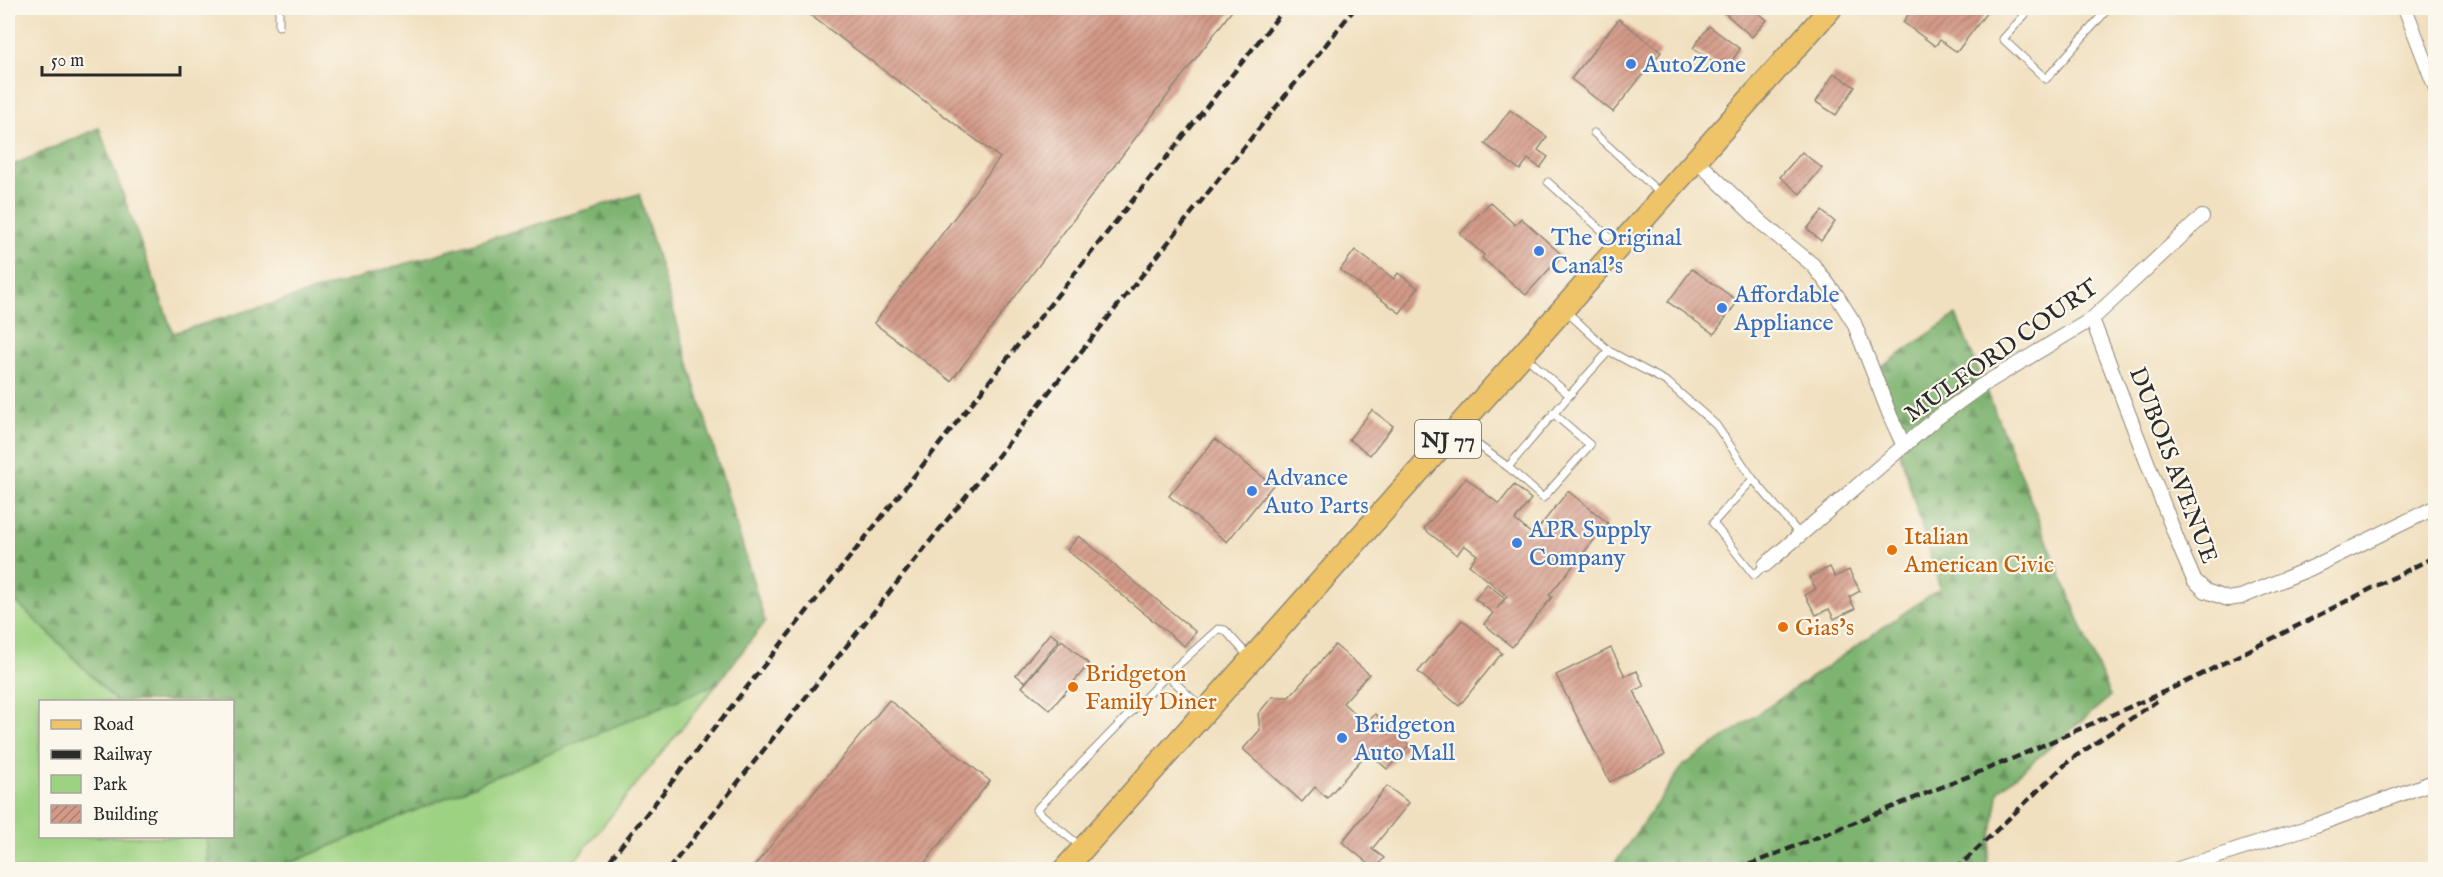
<svg xmlns="http://www.w3.org/2000/svg" width="2443" height="877" viewBox="0 0 2443 877" font-family="'IM FELL English',serif">
<style>
.green{fill:#9ed283;stroke:#647e57;stroke-width:1.5}
.forest{fill:url(#forest-firs);stroke:#54704e;stroke-width:1.5}
.building{fill:url(#building-hatch)}
.lines{fill:none;stroke-linecap:round;stroke-linejoin:round}
.service-casing{stroke:#8e8676;stroke-width:9}
.minor-casing{stroke:#8e8676;stroke-width:16}
.primary-casing{stroke:#8e8676;stroke-width:25}
.service{stroke:#fff;stroke-width:7}
.minor{stroke:#fff;stroke-width:14}
.primary{stroke:#efc469;stroke-width:22}
.rail{stroke:#2b2b2b;stroke-width:4.5;stroke-dasharray:9 4.5;stroke-linecap:butt}
.shop-dot{fill:#3f7fe0;stroke:#fbf7ec;stroke-width:2}
.food-dot{fill:#e8710a;stroke:#fbf7ec;stroke-width:2}
.labels{text-anchor:middle;stroke-width:4.5;stroke-linejoin:round;paint-order:stroke}
.shield{fill:#fbf7ec;stroke:#696865;stroke-width:1.5}
.shield-label{font-size:22px;font-weight:bold;fill:#2b2b2b}
.shop-label{font-size:24px;fill:#366cbe;stroke:#fbf7ec;text-anchor:start}
.street-label{font-size:24px;fill:#2b2b2b;stroke:#fbf7ec}
.food-label{font-size:24px;fill:#c56008;stroke:#fbf7ec;text-anchor:start}
</style>
<defs>
<pattern id="forest-firs" width="22" height="20" patternUnits="userSpaceOnUse" patternTransform="scale(1.5)"><rect width="22" height="20" fill="#7eb471"/><path d="M5 1l3.5 6h-7zM16 11l3.5 6h-7z" fill="#67935d"/></pattern>
<pattern id="building-hatch" width="6" height="6" patternUnits="userSpaceOnUse" patternTransform="scale(1.5)"><rect width="6" height="6" fill="#d49a88"/><path d="M-1 1l2-2M0 6l6-6M5 7l2-2" fill="none" stroke="#ac7e6f"/></pattern>
</defs>
<rect width="100%" height="100%" fill="#fbf7ec"/>
<filter id="ink" filterUnits="userSpaceOnUse"><feTurbulence type="fractalNoise" baseFrequency=".0167" numOctaves="2"/><feDisplacementMap in="SourceGraphic" scale="12" xChannelSelector="R" yChannelSelector="G"/><feConvolveMatrix kernelMatrix="1 2 1 2 8 2 1 2 1" color-interpolation-filters="sRGB"/></filter>
<filter id="wash" filterUnits="userSpaceOnUse"><feTurbulence type="fractalNoise" baseFrequency=".008" numOctaves="4" result="noise"/><feDisplacementMap in="SourceGraphic" scale="24" xChannelSelector="R" yChannelSelector="G"/><feGaussianBlur stdDeviation="1.35" result="paint"/><feColorMatrix in="noise" values="0 0 0 0 0 0 0 0 0 0 0 0 0 0 0 0 0 1.4 0 .05"/><feComposite in="paint" operator="in"/></filter>
<g filter="url(#wash)">
<rect width="100%" height="100%" fill="#f1e0c0"/>
<!-- green -->
<g class="green">
<path d="M8,594L53,637L116,701L40,702V836L206,837L209,869H8Z"/>
<path d="M718,683L568,869H276L717,683Z"/>
</g>
<!-- forest -->
<g class="forest">
<path d="M99,128L173,333L639,194L765,622L718,683L276,869H209L206,837L232,836V702L116,701L53,637L8,594V167Z"/>
<path d="M1956,315L2110,697L1999,790L1986,869L1610,870L1683,766L1940,588L1876,371Z"/>
</g>
<g id="blocks">
<!-- building -->
<g class="building">
<path d="M807,8H1234L951,381L874,323L1000,158L805,11Z"/>
<path d="M1719,8H1753L1767,20L1752,37Z"/>
<path d="M1913,8H1990L1957,52L1940,40L1935,46L1903,22Z"/>
<path d="M1619,19L1661,52L1613,112L1571,79Z"/>
<path d="M1709,26L1740,49L1725,71L1693,48Z"/>
<path d="M1834,73L1855,87L1836,115L1816,102Z"/>
<path d="M1510,110L1547,137L1538,150L1548,157L1540,168L1528,159L1520,170L1485,144Z"/>
<path d="M1802,152L1822,168L1800,194L1780,177Z"/>
<path d="M1490,202L1515,225L1521,218L1562,255L1526,295L1482,258L1484,255L1460,234Z"/>
<path d="M1822,211L1835,222L1821,241L1807,229Z"/>
<path d="M1355,250L1394,279L1398,273L1418,288L1400,313L1340,270Z"/>
<path d="M1692,269L1738,301L1714,334L1668,302Z"/>
<path d="M1372,410L1393,426L1370,455L1349,439Z"/>
<path d="M1215,439L1273,485L1227,542L1169,496Z"/>
<path d="M1466,478L1499,504L1514,485L1531,499L1515,520L1533,535L1568,491L1608,523L1549,595L1552,597L1512,647L1484,624L1493,613L1475,599L1487,584L1505,598L1497,609L1507,596L1469,565L1477,555L1464,545L1457,555L1424,529Z"/>
<path d="M1079,536L1196,632L1184,646L1067,550Z"/>
<path d="M1830,567L1835,577L1849,570L1860,591L1849,597L1855,609L1834,619L1829,609L1816,615L1805,595L1816,589L1809,577Z"/>
<path d="M1462,620L1502,653L1459,706L1418,672Z"/>
<path d="M1050,633L1059,640L1025,682L1016,675Z"/>
<path d="M1062,640L1089,664L1050,710L1022,687Z"/>
<path d="M1335,645L1369,674L1343,703L1366,724L1375,714L1409,745L1387,769L1368,752L1327,798L1315,787L1302,802L1243,749L1260,730L1258,714L1272,697H1289Z"/>
<path d="M1611,648L1625,676L1637,671L1644,686L1634,691L1665,755L1610,782L1556,675Z"/>
<path d="M889,700L990,781L919,870H751Z"/>
<path d="M1387,786L1409,803L1372,849L1384,858L1375,869L1342,842Z"/>
</g>
</g>
</g>
<g filter="url(#ink)">
<use href="#blocks" fill-opacity="0" stroke="#8e8676" stroke-width="1.5"/>
<g class="lines">
<!-- service casing -->
<g class="service-casing">
<g id="service">
<path d="M2031,8L2003,39L2046,79L2105,12L2100,8"/>
<path d="M2142,8H2144"/>
<path d="M279,26V8"/>
<path d="M1594,133L1662,195"/>
<path d="M1548,182L1618,245"/>
<path d="M1609,351L1667,382L1716,425L1753,479L1713,523L1754,575L1765,565"/>
<path d="M1526,357L1569,395"/>
<path d="M1553,413L1590,445L1543,498L1508,467C1541,428 1574,389 1609,351L1566,311"/>
<path d="M1459,431L1508,467"/>
<path d="M1753,479L1800,535"/>
<path d="M1167,675L1218,629L1225,630L1249,657"/>
<path d="M1080,846L1036,810L1167,675L1203,709"/>
</g>
</g>
<!-- minor casing -->
<g class="minor-casing">
<g id="minor">
<path d="M2405,8L2436,89"/>
<path d="M1696,160L1763,224L1813,265L1837,296L1854,323L1891,418L1904,446"/>
<path d="M2092,319L2181,550L2194,580L2206,591L2228,599L2241,597L2311,568L2436,507"/>
<path d="M1765,565L1934,420L1981,386L2092,319L2202,217"/>
<path d="M2175,870L2316,825L2436,781"/>
</g>
</g>
<!-- primary casing -->
<g class="primary-casing">
<path id="primary" d="M1064,870L1831,8"/>
</g>
<!-- service -->
<use href="#service" class="service"/>
<!-- minor -->
<use href="#minor" class="minor"/>
<!-- primary -->
<use href="#primary" class="primary"/>
<!-- rail -->
<g class="rail">
<path d="M602,870L1285,8"/>
<path d="M668,870L1355,8"/>
<path d="M1736,870L2014,758L2186,682L2436,556"/>
<path d="M1955,870L2070,760L2157,701"/>
</g>
</g>
</g>
<!-- markers -->
<g class="shop-dot">
<circle cx="1631" cy="64" r="6"/>
<circle cx="1539" cy="251" r="6"/>
<circle cx="1722" cy="308" r="6"/>
<circle cx="1252" cy="491" r="6"/>
<circle cx="1517" cy="543" r="6"/>
<circle cx="1342" cy="738" r="6"/>
</g>
<g class="food-dot">
<circle cx="1892" cy="550" r="6"/>
<circle cx="1783" cy="627" r="6"/>
<circle cx="1073" cy="687" r="6"/>
</g>
<g class="labels">
<!-- shield labels -->
<rect class="shield" x="1415" y="420" width="66" height="38" rx="4.5"/>
<g class="shield-label">
<text x="1448" y="447">NJ 77</text>
</g>
<!-- shop labels -->
<g class="shop-label">
<text x="1643" y="72">AutoZone</text>
<text x="1551" y="245">The Original<tspan x="1551" dy="28">Canal's</tspan></text>
<text x="1734" y="302">Affordable<tspan x="1734" dy="28">Appliance</tspan></text>
<text x="1264" y="485">Advance<tspan x="1264" dy="28">Auto Parts</tspan></text>
<text x="1529" y="537">APR Supply<tspan x="1529" dy="28">Company</tspan></text>
<text x="1354" y="732">Bridgeton<tspan x="1354" dy="28">Auto Mall</tspan></text>
</g>
<!-- street labels -->
<g class="street-label">
<text transform="translate(2001 350) rotate(-35)" y="8">MULFORD COURT</text>
<text transform="translate(2174 465) rotate(69)" y="8">DUBOIS AVENUE</text>
</g>
<!-- food labels -->
<g class="food-label">
<text x="1904" y="544">Italian<tspan x="1904" dy="28">American Civic</tspan></text>
<text x="1795" y="635">Gias's</text>
<text x="1085" y="681">Bridgeton<tspan x="1085" dy="28">Family Diner</tspan></text>
</g>
</g>
<!-- margin -->
<rect width="2443" height="877" fill="none" stroke="#fbf7ec" stroke-width="30"/>
<!-- legend -->
<rect x="39" y="700" width="195" height="138" fill="#fbf7ec" stroke="#a8a59f" stroke-width="1.5"/>
<rect x="51" y="720" width="30" height="9" fill="#efc469" stroke="#a8a59f" stroke-width="1.5"/>
<text x="93" y="730" font-size="18" fill="#2b2b2b">Road</text>
<rect x="51" y="750" width="30" height="9" fill="#2b2b2b" stroke="#a8a59f" stroke-width="1.5"/>
<text x="93" y="760" font-size="18" fill="#2b2b2b">Railway</text>
<rect x="51" y="775" width="30" height="18" fill="#9ed283" stroke="#a8a59f" stroke-width="1.5"/>
<text x="93" y="790" font-size="18" fill="#2b2b2b">Park</text>
<rect x="51" y="805" width="30" height="18" fill="url(#building-hatch)" stroke="#a8a59f" stroke-width="1.5"/>
<text x="93" y="820" font-size="18" fill="#2b2b2b">Building</text>
<!-- scale -->
<path d="M42 66v9h138v-9" fill="none" stroke="#2b2b2b" stroke-width="3"/>
<text x="51" y="66" font-size="18" fill="#2b2b2b" stroke="#fbf7ec" stroke-width="4.5" paint-order="stroke">50 m</text>
</svg>
